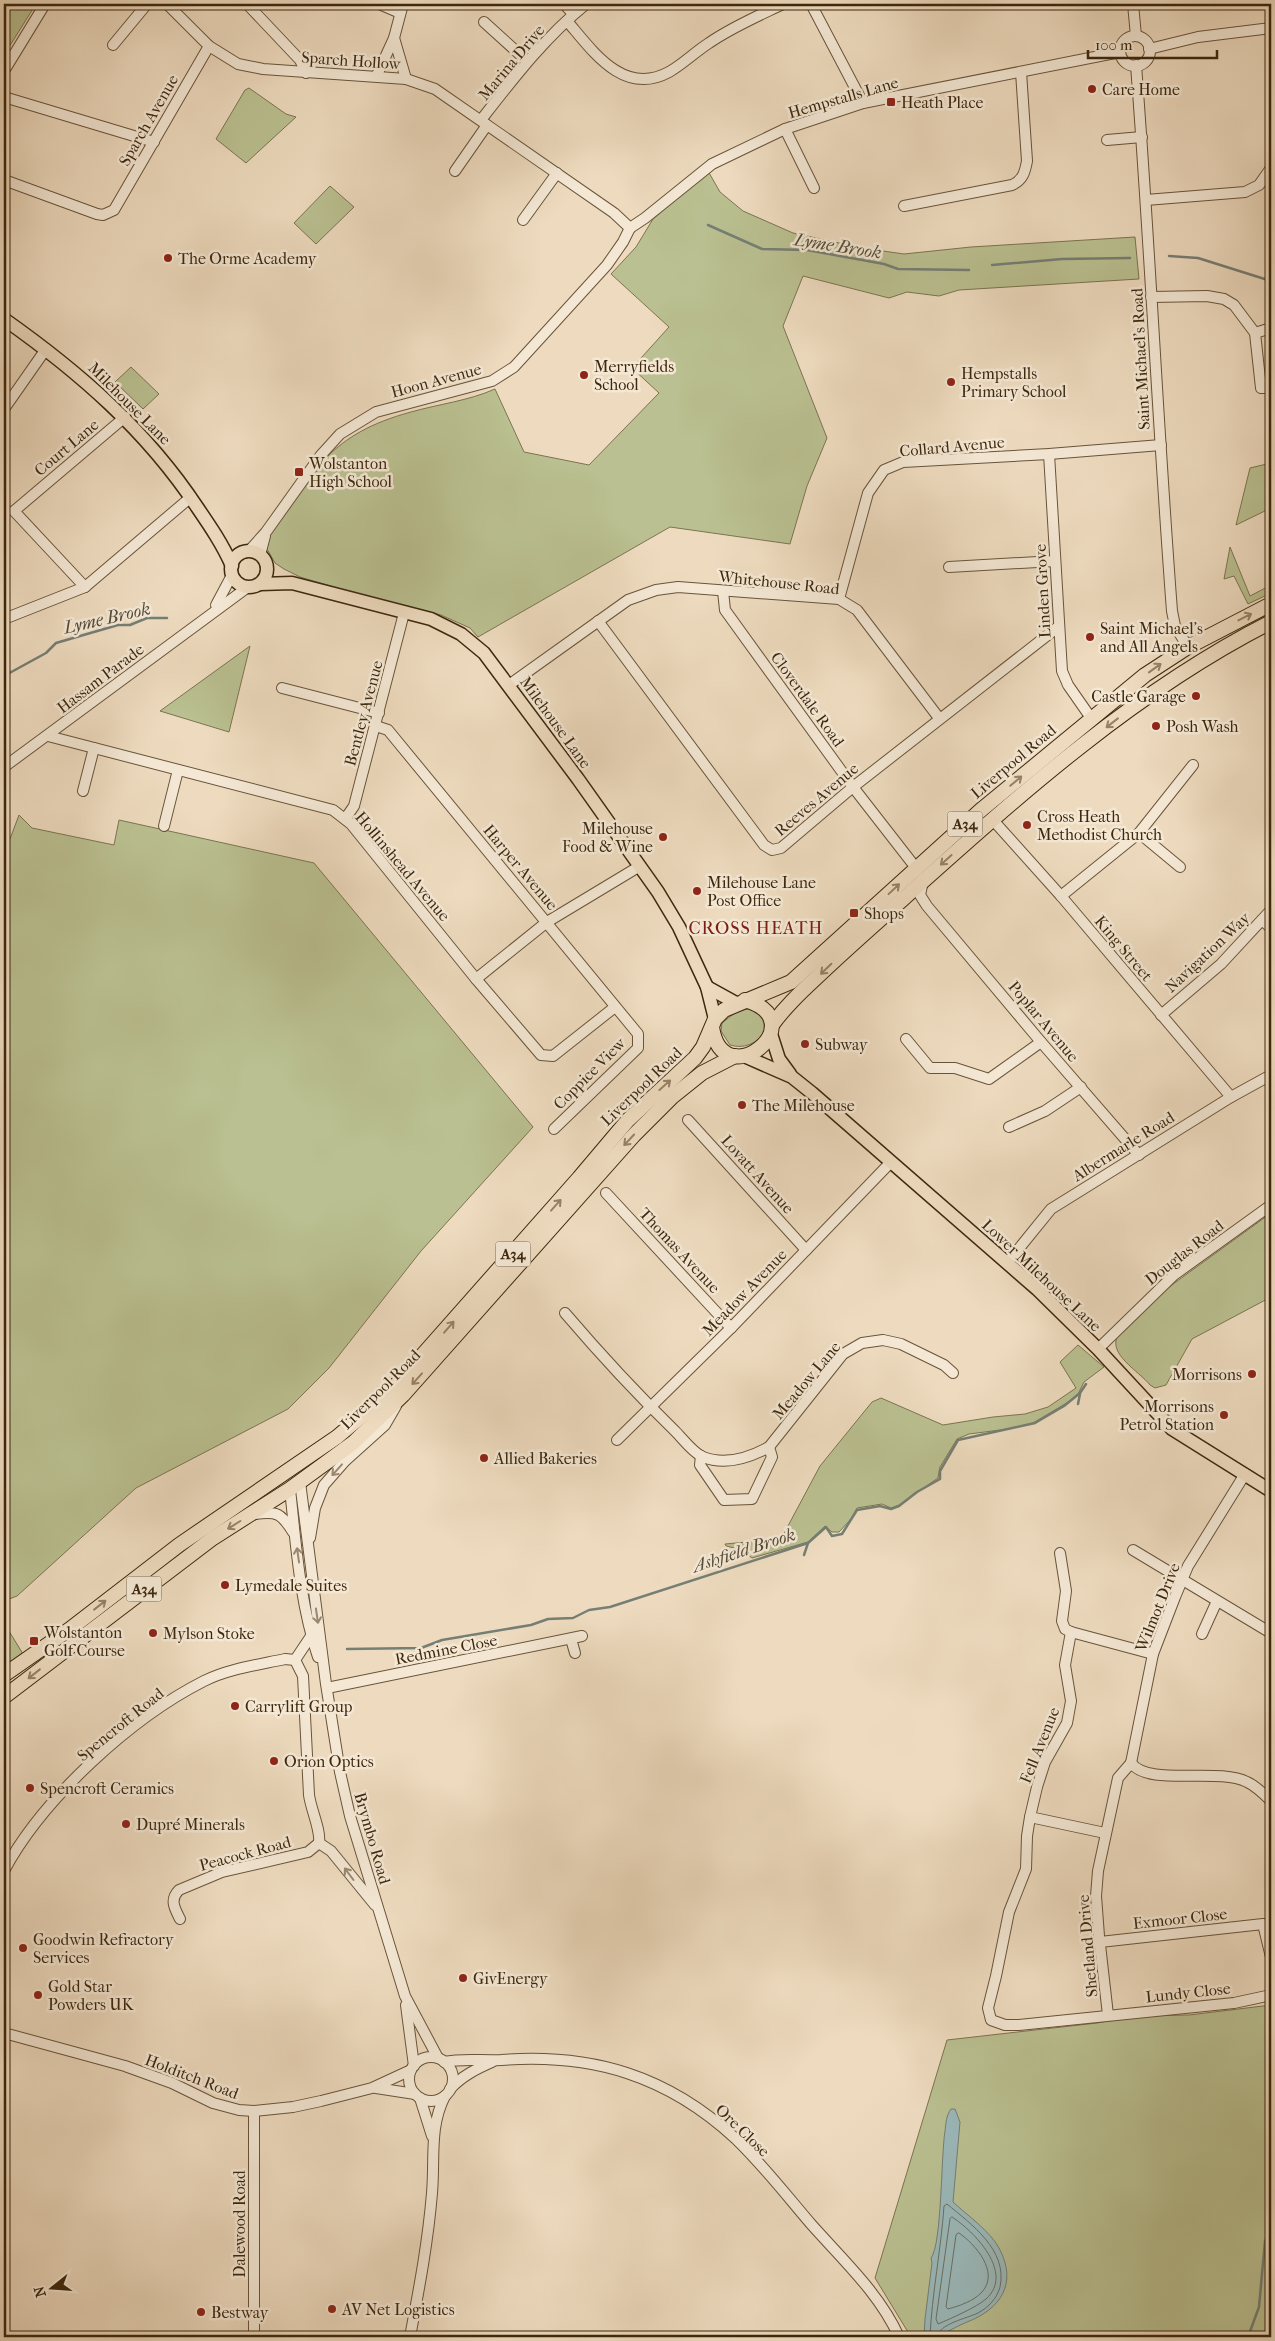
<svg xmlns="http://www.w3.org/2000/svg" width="1275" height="2341" viewBox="0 0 1275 2341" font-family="'IM FELL French Canon',serif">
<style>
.green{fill:#bac091;stroke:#7c744f}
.water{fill:#9bb9ba;stroke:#757f75}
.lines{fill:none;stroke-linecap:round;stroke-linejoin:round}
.shore{stroke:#6c7064;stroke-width:1}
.stream{stroke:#757f75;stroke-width:2.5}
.minor-casing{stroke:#69543a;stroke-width:12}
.major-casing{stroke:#3d270d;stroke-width:15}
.highway-casing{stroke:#3d270d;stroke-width:16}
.minor{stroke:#f4e8d5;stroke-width:10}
.major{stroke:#eedbbf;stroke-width:12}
.highway{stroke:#eedbbf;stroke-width:14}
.oneway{stroke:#968166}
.oneway2{stroke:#988871}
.poi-dot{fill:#8f2418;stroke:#f4e8d5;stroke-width:2}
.labels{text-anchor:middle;stroke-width:5;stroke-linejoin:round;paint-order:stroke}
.shield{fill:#f4e8d5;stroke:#746149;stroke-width:1}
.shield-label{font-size:15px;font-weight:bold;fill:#3d270d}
.street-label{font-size:16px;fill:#3d270d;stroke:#f4e8d5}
.poi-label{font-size:16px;fill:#3d270d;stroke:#f4e8d5;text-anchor:start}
.water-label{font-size:18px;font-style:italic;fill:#544c38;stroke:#f4e8d5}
.neighbourhood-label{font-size:18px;letter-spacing:1px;fill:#7a1f14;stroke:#f4e8d5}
</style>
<rect width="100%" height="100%" fill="#eedbbf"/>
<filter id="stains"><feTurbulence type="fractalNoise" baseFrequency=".004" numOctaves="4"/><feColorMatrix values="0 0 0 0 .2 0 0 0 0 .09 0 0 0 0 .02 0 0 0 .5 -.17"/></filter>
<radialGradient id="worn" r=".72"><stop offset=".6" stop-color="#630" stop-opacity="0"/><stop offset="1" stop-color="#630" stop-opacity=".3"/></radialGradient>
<!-- green -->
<g class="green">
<path d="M4,4H36L4,55Z"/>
<path d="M249,88L286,114L296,117L246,163L216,139L245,90Z"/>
<path d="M708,171L720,192L743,211L793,233L862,248L904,254L971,247L1135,237L1139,279L959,290L939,296L907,292L889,298L803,276L783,326L827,438L807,486L790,544L670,527L478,637L470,628L441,615L354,593L300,577L284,569L275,563L267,549L269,535C314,470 330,434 411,412C439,404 468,401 495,389L524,452L589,465L659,393L632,368L669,327L611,274L636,247L653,219Z"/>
<path d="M330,186L354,207L316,244L294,223Z"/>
<path d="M131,367L159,394L143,409L115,382Z"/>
<path d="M1271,463V508L1236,525L1250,468Z"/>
<path d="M1230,547L1250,596L1271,585V593L1248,604L1234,576L1224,579Z"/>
<path d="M250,646L229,732L160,711Z"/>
<path d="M19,815L32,828L114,845L119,820L314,863L533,1127L421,1251L329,1368L288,1409L136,1488L17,1596L4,1601V843L10,839Z"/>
<path d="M747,1009C762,1012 765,1020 764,1034C755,1044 744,1049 730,1045L721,1031L722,1023L736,1012Z"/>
<path d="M1271,1213V1297L1192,1339L1166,1385L1155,1388L1150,1385C1139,1371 1107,1354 1118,1335L1169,1287Z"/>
<path d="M1078,1345L1104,1367L1084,1382L1078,1394L1070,1401L1033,1423L1008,1429L969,1434L957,1439L940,1467L938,1478L899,1505L891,1508L882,1504L857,1508L851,1519L839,1532H832L825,1526L808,1542L752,1558L742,1550L726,1546L725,1544L781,1539L820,1466L872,1402L881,1398L943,1425L993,1417L1025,1414L1048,1407L1076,1388L1060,1362Z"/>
<path d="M4,1623L23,1654L4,1667Z"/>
<path d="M1271,2005V2337H911L875,2278L947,2040L1097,2023L1136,2016L1189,2015Z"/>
</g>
<!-- water -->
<path class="water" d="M951,2109H955L960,2122L953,2202C968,2216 989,2230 999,2248C1018,2283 1001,2309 967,2322C950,2329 943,2337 924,2337L925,2319L932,2263L931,2258C942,2244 941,2155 945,2131C946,2123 946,2116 951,2109Z"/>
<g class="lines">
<!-- shore -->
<g class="shore">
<path d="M952,2217C974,2231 1015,2273 986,2299C977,2307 950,2319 938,2324L936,2319L950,2219Z"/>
<path d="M959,2233C975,2244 1000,2272 982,2292C974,2301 959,2306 948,2309L946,2307L956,2235Z"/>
<path d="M930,2337C932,2293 941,2250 944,2206L947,2204C971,2224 1008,2250 1000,2287C997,2298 989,2307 978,2313C968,2318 938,2324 937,2337"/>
</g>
<!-- stream -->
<g class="stream">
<path d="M708,225L762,249L807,250L884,264L898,269L969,270"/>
<path d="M1169,256L1198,258L1271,281"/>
<path d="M992,265L1062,259L1130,258"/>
<path d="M4,676L46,653L56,643L118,625H130L147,618H167"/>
<path d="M1078,1404L1080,1394"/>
<path d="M804,1555L808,1543"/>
<path d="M347,1649L421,1648L442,1640L531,1625L548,1619L573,1618L589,1610L610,1607L808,1543L826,1527L832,1536L842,1534L857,1510L880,1506L891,1509L899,1506L917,1492L940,1479V1471L958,1440L1035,1423L1064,1406L1080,1393L1086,1384"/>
<path d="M1248,2337L1259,2307L1265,2241L1271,2228"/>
</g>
<!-- minor casing -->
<g class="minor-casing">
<g id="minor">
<path d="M167,4L209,46L238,64L263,69L406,79L435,89L614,213L630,228"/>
<path d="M247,4L300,60L306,73"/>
<path d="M379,4L400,13"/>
<path d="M564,4L573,14"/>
<path d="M811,4L863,103"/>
<path d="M1133,4L1136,36"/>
<path d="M567,21C592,50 623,97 669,72C683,64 695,52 709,43C732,27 758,16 783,4"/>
<path d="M484,22L527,61"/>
<circle cx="1135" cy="51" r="15"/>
<path d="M394,38L406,79"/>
<path d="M113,45L147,4"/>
<path d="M1149,49L1198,37L1271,28"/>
<path d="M1136,65C1150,247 1158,429 1172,611L1175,626L1188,647"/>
<path d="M4,71L45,4"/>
<path d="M377,75L394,38L403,4"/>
<path d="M4,97L154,142"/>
<path d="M481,120C513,79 545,37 586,4"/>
<path d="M785,129L814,188"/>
<path d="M1107,140L1142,137"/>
<path d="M455,171L487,125"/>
<path d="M4,180L97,214L103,215L114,210L209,46"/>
<path d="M1146,200L1245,192L1259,185L1271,168"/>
<path d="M904,206L1012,185C1023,180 1025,172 1027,161L1021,72"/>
<path d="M523,220L557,173"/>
<path d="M630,228L645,218L712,164L785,129L863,103L1120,52"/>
<path d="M1151,297L1207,296L1224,299L1234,305L1255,333L1261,388H1271"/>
<path d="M1255,333L1271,328"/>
<path d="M4,409L46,349"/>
<path d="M1049,454L1062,671L1068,685L1091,718"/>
<path d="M248,552L266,532L321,455L340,434L376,412L492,381L514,367L607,265L623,242L630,228"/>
<path d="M260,555L265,536"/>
<path d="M949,567L1055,561"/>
<path d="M85,587L14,511L125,417"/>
<path d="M723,591L725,610L853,787L916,868"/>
<path d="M839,599L868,493L884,470L903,462L1049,454L1161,445"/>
<path d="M216,605L232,575"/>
<path d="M4,619L85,587L191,497"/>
<path d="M598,621L764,845L772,850L781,848L853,787L1058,627"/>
<path d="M509,685L628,600L656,590L678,587L839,599L857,610L939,718"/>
<path d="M282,688L379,713"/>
<path d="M376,726L388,730L638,1034V1048L554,1129"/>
<path d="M48,736L333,810L351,824L476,979L541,1055L553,1056L615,1007"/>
<path d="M4,767L248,587"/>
<path d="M83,791L94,748"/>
<path d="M345,819L354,806L404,613"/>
<path d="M992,819L1061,896L1231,1097"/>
<path d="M164,826L178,770"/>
<path d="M1139,833L1180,867"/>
<path d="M923,881L920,895L927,906L1041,1042L1139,1155"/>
<path d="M1061,896L1139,833L1193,765"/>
<path d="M1262,920L1271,928"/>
<path d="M476,979L547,922L640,866"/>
<path d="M1161,1015L1221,964L1271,910"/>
<path d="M906,1039L930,1068H955L989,1079L1041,1042"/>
<path d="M688,1120L806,1250"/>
<path d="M1009,1127L1045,1111L1081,1087"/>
<path d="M606,1193L731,1328"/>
<path d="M1008,1262L1051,1209L1231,1097L1271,1075"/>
<path d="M565,1313C600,1354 637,1394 675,1431C683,1439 693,1453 703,1457C726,1466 749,1458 769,1447L843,1354L862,1343L883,1340L901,1344L944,1365L953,1373"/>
<path d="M1098,1349L1174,1275L1271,1205"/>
<path d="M617,1440L731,1328L891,1162"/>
<path d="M701,1456L700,1465L724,1500L752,1499L772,1457L769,1447"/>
<path d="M300,1482L326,1684L340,1772L350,1816L405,1996L438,2058"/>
<path d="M290,1489C296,1545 300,1604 318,1657"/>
<path d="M255,1514C277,1511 281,1513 293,1532"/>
<path d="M310,1538L315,1508L324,1485L345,1461L385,1425L396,1406"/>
<path d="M1133,1550L1271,1633"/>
<path d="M1060,1553L1066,1591L1062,1621L1065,1629L1071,1632"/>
<path d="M1202,1634L1217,1601"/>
<path d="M571,1639L575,1653"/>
<path d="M295,1660L311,1636"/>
<path d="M327,1688L582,1636"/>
<path d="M1131,1763L1153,1654L1175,1597L1188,1566L1245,1474"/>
<path d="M1131,1763C1149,1787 1217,1767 1247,1782C1256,1786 1264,1794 1271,1801"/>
<path d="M1030,1817L1027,1836L1026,1869L1009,1912L996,1976L988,2008L991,2020L1005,2025H1019L1234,2003L1271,1995"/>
<path d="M1105,1833L1030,1817L1037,1787L1045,1762L1067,1723L1071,1701L1065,1665L1071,1632L1153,1654"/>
<path d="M319,1843L331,1851L375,1905"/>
<path d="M4,1871C42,1799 131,1718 204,1681C228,1669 257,1665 285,1659L295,1660L303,1676L309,1795C311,1810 321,1830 319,1843"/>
<path d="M180,1919C175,1909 169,1900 179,1890L222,1872L308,1852L319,1843"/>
<path d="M1100,1942L1263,1924L1271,1957"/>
<path d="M406,2005L414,2066"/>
<path d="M1108,2015L1099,1936L1096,1896L1098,1871L1118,1778L1131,1763"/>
<path d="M4,2033L125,2066L172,2083L213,2103L239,2110L254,2111L293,2107L321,2101L372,2088L411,2070"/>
<circle cx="431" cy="2079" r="22"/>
<path d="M444,2062C463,2058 482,2061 501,2060C593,2053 668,2076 736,2139C763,2165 787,2196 811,2224C842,2259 880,2294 899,2337"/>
<path d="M376,2088L415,2094"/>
<path d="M450,2089C462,2076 476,2069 492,2062"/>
<path d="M420,2098L432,2136"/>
<path d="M254,2337V2111"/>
<path d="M410,2337C419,2289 428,2242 432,2193C435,2159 429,2127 445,2096"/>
</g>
</g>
<!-- major casing -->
<g class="major-casing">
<g id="major">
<path d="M4,319C79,372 146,430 197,507C210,526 223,545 232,566"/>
<circle cx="249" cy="569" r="18"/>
<path d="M260,584L292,583L431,619L461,634L484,653L578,779L658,892L679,927L707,987L715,1019"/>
<path d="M707,987L736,1003"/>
<path d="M771,1034L779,1059L790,1074"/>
<path d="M744,1056L792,1077L812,1093L1037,1289L1098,1349L1172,1429L1271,1491"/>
</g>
</g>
<!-- highway casing -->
<g class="highway-casing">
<g id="highway">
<path d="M772,1025C785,1007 800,993 816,978C844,951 874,925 903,899C1017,797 1133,692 1271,622"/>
<path d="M712,1027C723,1098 817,1021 745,1000"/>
<path d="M4,1675L70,1629L179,1545L337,1437L389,1393L579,1178L628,1120L695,1058L703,1047L715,1019L724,1010L791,982L981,810L1145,675L1188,647L1271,604"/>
<path d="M4,1697L213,1538L290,1489L353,1443L403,1395L634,1135L672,1097L702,1073L735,1056"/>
</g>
</g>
<!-- minor -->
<use href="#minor" class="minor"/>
<!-- major -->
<use href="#major" class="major"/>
<!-- highway -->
<use href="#highway" class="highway"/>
</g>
<!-- one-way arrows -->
<defs><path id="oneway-shaft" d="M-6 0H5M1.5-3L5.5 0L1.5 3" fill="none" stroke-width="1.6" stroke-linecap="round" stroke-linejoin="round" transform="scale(1.25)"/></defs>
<g class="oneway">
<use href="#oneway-shaft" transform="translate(1245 617) rotate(-27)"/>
<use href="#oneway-shaft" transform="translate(1155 668) rotate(-36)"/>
<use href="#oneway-shaft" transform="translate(1112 723) rotate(142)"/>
<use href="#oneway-shaft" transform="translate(1016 781) rotate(-40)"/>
<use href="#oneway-shaft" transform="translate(946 860) rotate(138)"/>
<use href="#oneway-shaft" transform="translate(894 889) rotate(-43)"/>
<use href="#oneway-shaft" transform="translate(826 969) rotate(136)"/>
<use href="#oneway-shaft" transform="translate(665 1085) rotate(-42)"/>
<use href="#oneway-shaft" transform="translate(629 1140) rotate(133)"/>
<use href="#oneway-shaft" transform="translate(556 1205) rotate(-48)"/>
<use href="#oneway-shaft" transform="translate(449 1327) rotate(-49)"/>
<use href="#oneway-shaft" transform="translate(417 1379) rotate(132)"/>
<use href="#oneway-shaft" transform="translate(234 1525) rotate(148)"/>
<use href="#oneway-shaft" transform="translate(100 1605) rotate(-38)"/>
<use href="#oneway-shaft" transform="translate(34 1674) rotate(142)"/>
</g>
<g class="oneway2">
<use href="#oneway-shaft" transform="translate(337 1470) rotate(132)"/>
<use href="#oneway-shaft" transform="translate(298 1555) rotate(-98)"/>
<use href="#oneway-shaft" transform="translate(317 1616) rotate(82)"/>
<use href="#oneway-shaft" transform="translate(349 1874) rotate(-127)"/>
</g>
<!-- markers -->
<g class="poi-dot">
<circle cx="1092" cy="89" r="5"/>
<rect x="886" y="97" width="10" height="10" rx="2.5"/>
<circle cx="168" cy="258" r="5"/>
<circle cx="584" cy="375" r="5"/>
<circle cx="951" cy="382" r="5"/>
<rect x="294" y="467" width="10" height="10" rx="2.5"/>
<circle cx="1090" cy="637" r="5"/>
<circle cx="1196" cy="696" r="5"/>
<circle cx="1156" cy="726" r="5"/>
<circle cx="1027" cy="825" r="5"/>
<circle cx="663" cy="837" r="5"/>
<circle cx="697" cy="891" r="5"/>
<rect x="849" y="908" width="10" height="10" rx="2.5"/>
<circle cx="805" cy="1044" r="5"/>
<circle cx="742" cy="1105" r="5"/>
<circle cx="1252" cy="1374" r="5"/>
<circle cx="1224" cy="1415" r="5"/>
<circle cx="484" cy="1458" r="5"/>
<circle cx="225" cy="1585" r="5"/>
<circle cx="153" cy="1633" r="5"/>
<rect x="29" y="1636" width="10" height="10" rx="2.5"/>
<circle cx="235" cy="1706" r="5"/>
<circle cx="274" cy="1761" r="5"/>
<circle cx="30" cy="1788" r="5"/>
<circle cx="126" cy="1824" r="5"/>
<circle cx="23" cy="1948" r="5"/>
<circle cx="463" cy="1978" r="5"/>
<circle cx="38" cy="1995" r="5"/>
<circle cx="332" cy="2309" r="5"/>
<circle cx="201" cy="2312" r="5"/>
</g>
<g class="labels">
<!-- shield labels -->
<g class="shield">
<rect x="947.5" y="811.5" width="35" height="25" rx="4"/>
<rect x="495.5" y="1241.5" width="35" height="25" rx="4"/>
<rect x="126.5" y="1576.5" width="35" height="25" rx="4"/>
</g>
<g class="shield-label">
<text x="965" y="829">A34</text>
<text x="513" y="1259">A34</text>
<text x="144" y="1594">A34</text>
</g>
<!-- street labels -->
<g class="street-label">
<text transform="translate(351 60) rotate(4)" y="6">Sparch Hollow</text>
<text transform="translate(511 62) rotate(-50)" y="6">Marina Drive</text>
<text transform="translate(843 97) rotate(-16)" y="6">Hempstalls Lane</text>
<text transform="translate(148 120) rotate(-60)" y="6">Sparch Avenue</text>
<text transform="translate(1140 359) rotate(-93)" y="6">Saint Michael's Road</text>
<text transform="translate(436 380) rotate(-15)" y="6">Hoon Avenue</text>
<text transform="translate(130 403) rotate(45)" y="6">Milehouse Lane</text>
<text transform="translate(952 446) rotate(-5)" y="6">Collard Avenue</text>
<text transform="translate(66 447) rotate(-40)" y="6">Court Lane</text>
<text transform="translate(779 582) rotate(6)" y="6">Whitehouse Road</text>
<text transform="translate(1042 591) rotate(-93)" y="6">Linden Grove</text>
<text transform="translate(100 678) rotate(-37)" y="6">Hassam Parade</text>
<text transform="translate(808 699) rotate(54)" y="6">Cloverdale Road</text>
<text transform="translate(363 713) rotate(-75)" y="6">Bentley Avenue</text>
<text transform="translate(556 722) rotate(54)" y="6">Milehouse Lane</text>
<text transform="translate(1013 761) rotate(-40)" y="6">Liverpool Road</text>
<text transform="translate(816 799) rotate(-40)" y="6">Reeves Avenue</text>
<text transform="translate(403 866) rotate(50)" y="6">Hollinshead Avenue</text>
<text transform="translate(521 867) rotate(50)" y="6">Harper Avenue</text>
<text transform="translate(1124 948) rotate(50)" y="6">King Street</text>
<text transform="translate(1207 952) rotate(-43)" y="6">Navigation Way</text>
<text transform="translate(1044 1021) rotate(50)" y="6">Poplar Avenue</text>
<text transform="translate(589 1073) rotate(-45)" y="6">Coppice View</text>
<text transform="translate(641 1086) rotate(-44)" y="6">Liverpool Road</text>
<text transform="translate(1123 1146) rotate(-32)" y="6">Albermarle Road</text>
<text transform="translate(758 1174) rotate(48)" y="6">Lovatt Avenue</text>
<text transform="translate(680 1250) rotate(47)" y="6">Thomas Avenue</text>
<text transform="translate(1184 1252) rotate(-38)" y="6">Douglas Road</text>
<text transform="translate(1042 1275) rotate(43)" y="6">Lower Milehouse Lane</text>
<text transform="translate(744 1292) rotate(-46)" y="6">Meadow Avenue</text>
<text transform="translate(806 1380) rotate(-50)" y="6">Meadow Lane</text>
<text transform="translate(380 1389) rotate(-45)" y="6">Liverpool Road</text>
<text transform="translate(1157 1607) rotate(-68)" y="6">Wilmot Drive</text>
<text transform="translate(446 1649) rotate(-11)" y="6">Redmine Close</text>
<text transform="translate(120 1724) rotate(-39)" y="6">Spencroft Road</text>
<text transform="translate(1039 1745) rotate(-68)" y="6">Fell Avenue</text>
<text transform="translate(373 1838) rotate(74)" y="6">Brymbo Road</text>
<text transform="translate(245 1853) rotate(-15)" y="6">Peacock Road</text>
<text transform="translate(1180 1918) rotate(-6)" y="6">Exmoor Close</text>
<text transform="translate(1087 1946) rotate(-95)" y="6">Shetland Drive</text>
<text transform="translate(1188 1992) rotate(-6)" y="6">Lundy Close</text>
<text transform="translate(192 2076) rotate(21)" y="6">Holditch Road</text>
<text transform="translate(743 2130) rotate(44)" y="6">Ore Close</text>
<text transform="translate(239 2224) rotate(-90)" y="6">Dalewood Road</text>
</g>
<!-- poi labels -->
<g class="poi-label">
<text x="1102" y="95">Care Home</text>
<text x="901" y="108">Heath Place</text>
<text x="178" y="264">The Orme Academy</text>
<text x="594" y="372">Merryfields<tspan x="594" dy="18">School</tspan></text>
<text x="961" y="379">Hempstalls<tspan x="961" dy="18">Primary School</tspan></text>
<text x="309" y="469">Wolstanton<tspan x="309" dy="18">High School</tspan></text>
<text x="1100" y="634">Saint Michael's<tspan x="1100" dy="18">and All Angels</tspan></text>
<text x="1186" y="702" text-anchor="end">Castle Garage</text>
<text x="1166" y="732">Posh Wash</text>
<text x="1037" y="822">Cross Heath<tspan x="1037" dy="18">Methodist Church</tspan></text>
<text x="653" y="834" text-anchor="end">Milehouse<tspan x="653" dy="18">Food &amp; Wine</tspan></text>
<text x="707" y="888">Milehouse Lane<tspan x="707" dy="18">Post Office</tspan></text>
<text x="864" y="919">Shops</text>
<text x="815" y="1050">Subway</text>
<text x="752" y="1111">The Milehouse</text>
<text x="1242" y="1380" text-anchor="end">Morrisons</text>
<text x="1214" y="1412" text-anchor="end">Morrisons<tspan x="1214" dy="18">Petrol Station</tspan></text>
<text x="494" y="1464">Allied Bakeries</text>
<text x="235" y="1591">Lymedale Suites</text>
<text x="44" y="1638">Wolstanton<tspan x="44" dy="18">Golf Course</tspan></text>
<text x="163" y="1639">Mylson Stoke</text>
<text x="245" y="1712">Carrylift Group</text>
<text x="284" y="1767">Orion Optics</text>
<text x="40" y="1794">Spencroft Ceramics</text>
<text x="136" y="1830">Dupré Minerals</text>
<text x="33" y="1945">Goodwin Refractory<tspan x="33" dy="18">Services</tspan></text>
<text x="473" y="1984">GivEnergy</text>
<text x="48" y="1992">Gold Star<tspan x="48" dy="18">Powders UK</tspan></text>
<text x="342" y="2315">AV Net Logistics</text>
<text x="211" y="2318">Bestway</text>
</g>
<!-- water labels -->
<g class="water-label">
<text transform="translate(838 246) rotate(9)" y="6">Lyme Brook</text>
<text transform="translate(107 618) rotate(-13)" y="6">Lyme Brook</text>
<text transform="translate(744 1550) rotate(-18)" y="6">Ashfield Brook</text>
</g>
<!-- neighbourhood labels -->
<g class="neighbourhood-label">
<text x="756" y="934">CROSS HEATH</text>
</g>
</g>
<!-- margin -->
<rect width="1275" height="2341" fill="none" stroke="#eedbbf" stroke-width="20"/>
<rect x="5" y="5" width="1265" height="2331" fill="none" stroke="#3d270d" stroke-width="2.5"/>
<rect x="10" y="10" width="1255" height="2321" fill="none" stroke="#3d270d"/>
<!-- north arrow -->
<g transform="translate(52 2288) rotate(253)" stroke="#f4e8d5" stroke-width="4" paint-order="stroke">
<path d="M0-4L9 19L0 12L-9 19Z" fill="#3d270d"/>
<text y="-8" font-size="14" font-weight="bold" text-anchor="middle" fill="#3d270d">N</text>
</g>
<!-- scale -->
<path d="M1088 50v8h129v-8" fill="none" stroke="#3d270d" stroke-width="2.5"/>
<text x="1095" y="50" font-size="15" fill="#3d270d" stroke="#f4e8d5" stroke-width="4" paint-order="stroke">100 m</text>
<rect width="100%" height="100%" filter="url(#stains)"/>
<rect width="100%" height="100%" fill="url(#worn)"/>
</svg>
